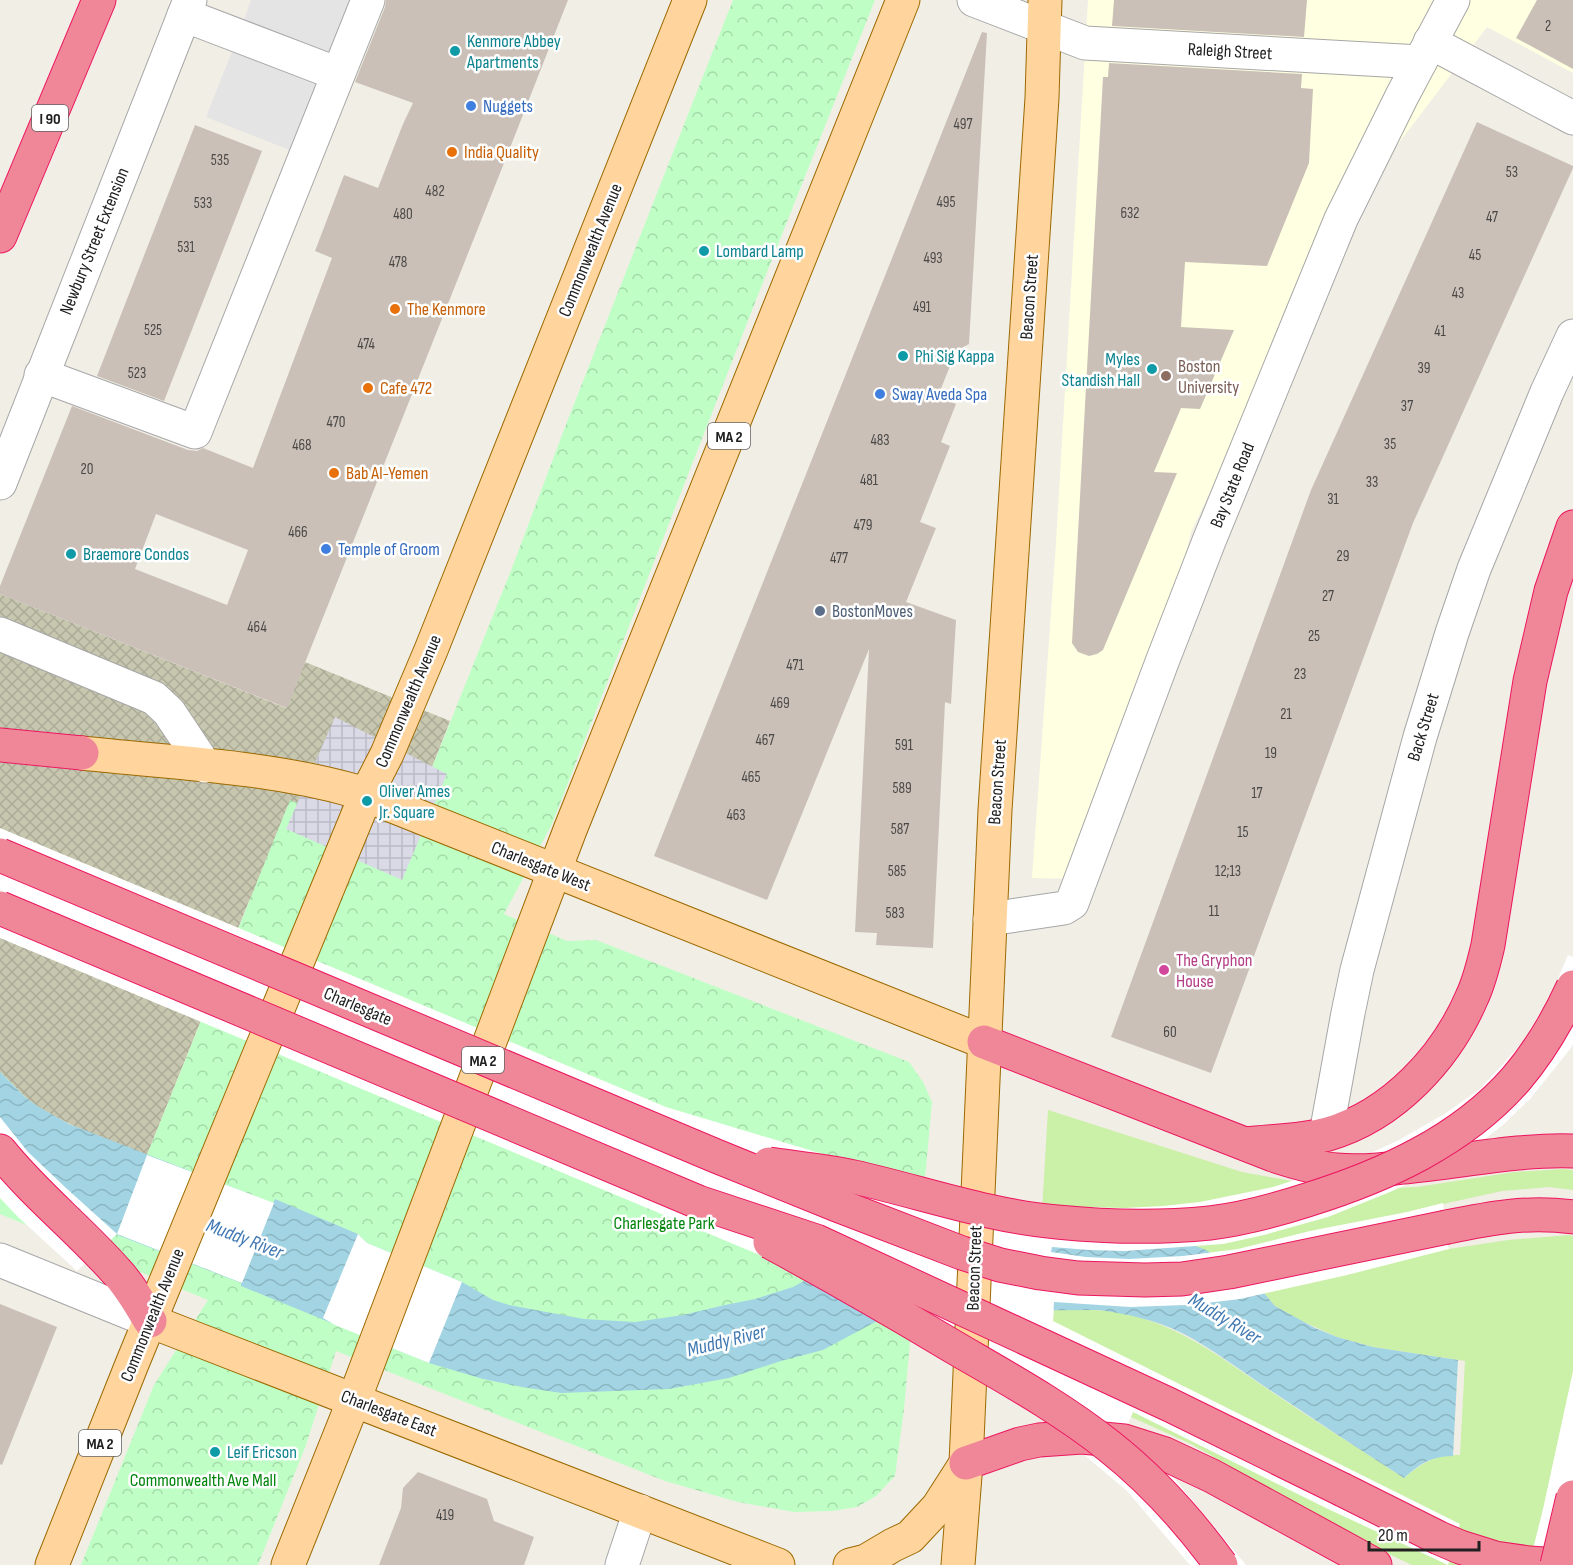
<svg xmlns="http://www.w3.org/2000/svg" width="1573" height="1565" viewBox="0 0 1573 1565" font-family="'Sofia Sans Condensed',sans-serif">
<style>
.education{fill:#ffffe1}
.construction{fill:url(#construction-cross-hatch)}
.grass{fill:#cbf0a7}
.park{fill:url(#park-crowns)}
.parking{fill:#e4e4e4}
.plaza{fill:url(#plaza-grid)}
.water{fill:url(#water-waves)}
.pier{fill:#fff}
.building{fill:#cac0b8;fill-rule:evenodd}
.lines{fill:none;stroke-linecap:round;stroke-linejoin:round}
.minor-casing{stroke:#a7a7a7;stroke-width:35}
.major-casing{stroke:#9c6900;stroke-width:35}
.highway-casing{stroke:#ec165e;stroke-width:35}
.minor{stroke:#fff;stroke-width:33}
.major{stroke:#ffd59d;stroke-width:33}
.highway{stroke:#ef8799;stroke-width:33}
.highway-bridge-casing{stroke:#ec165e;stroke-width:35;stroke-linecap:butt}
.highway-bridge{stroke:#ef8799;stroke-width:33}
.culture-dot{fill:#0f9aa8;stroke:#fff;stroke-width:2}
.shop-dot{fill:#3f7fe0;stroke:#fff;stroke-width:2}
.food-dot{fill:#e8710a;stroke:#fff;stroke-width:2}
.education-dot{fill:#8d6e63;stroke:#fff;stroke-width:2}
.service-dot{fill:#5c6f8a;stroke:#fff;stroke-width:2}
.hotel-dot{fill:#d1479c;stroke:#fff;stroke-width:2}
.labels{text-anchor:middle;stroke-width:5;stroke-linejoin:round;paint-order:stroke}
.number-label{font-size:15px;fill:#4a4846}
.shield{fill:#fff;stroke:#636363;stroke-width:1.5}
.shield-label{font-size:16px;font-weight:bold;fill:#202020}
.culture-label{font-size:18px;fill:#0d838f;stroke:#fff;text-anchor:start}
.street-label{font-size:18px;fill:#202020;stroke:#fff}
.shop-label{font-size:18px;fill:#366cbe;stroke:#fff;text-anchor:start}
.food-label{font-size:18px;fill:#c56008;stroke:#fff;text-anchor:start}
.education-label{font-size:18px;fill:#785e54;stroke:#fff;text-anchor:start}
.service-label{font-size:18px;fill:#4e5e75;stroke:#fff;text-anchor:start}
.hotel-label{font-size:18px;fill:#b23c85;stroke:#fff;text-anchor:start}
.park-label{font-size:18px;fill:#02850d;stroke:#fff}
.water-label{font-size:20px;font-style:italic;fill:#4078b2;stroke:#fff}
</style>
<defs>
<pattern id="construction-cross-hatch" width="8" height="8" patternUnits="userSpaceOnUse" patternTransform="scale(1.5)"><rect width="8" height="8" fill="#c7c7b0"/><path d="M0 0l8 8M0 8l8-8" fill="none" stroke="#abab97"/></pattern>
<pattern id="park-crowns" width="20" height="18" patternUnits="userSpaceOnUse" patternTransform="scale(1.5)"><rect width="20" height="18" fill="#bfffc5"/><path d="M2 6a3 3 0 1 1 6 0M12 15a3 3 0 1 1 6 0" fill="none" stroke="#a4daa9"/></pattern>
<pattern id="plaza-grid" width="8" height="8" patternUnits="userSpaceOnUse" patternTransform="scale(1.5)"><rect width="8" height="8" fill="#dadae7"/><path d="M0 4h8M4 0v8" fill="none" stroke="#bbbbc6"/></pattern>
<pattern id="water-waves" width="16" height="10" patternUnits="userSpaceOnUse" patternTransform="scale(1.5)"><rect width="16" height="10" fill="#a2d4e3"/><path d="M0 5q4-4 8 0t8 0" fill="none" stroke="#8bb6c2"/></pattern>
</defs>
<rect width="100%" height="100%" fill="#f1eee6"/>
<!-- education -->
<path class="education" d="M1088,0H1573V73L1487,27L1341,219L1191,532L1162,662L1080,879L1032,878L1056,543Z"/>
<!-- construction -->
<path class="construction" d="M0,594L286,708L305,662L450,721L429,775L249,901L147,1155L86,1132L54,1116L37,1106L25,1097L0,1072Z"/>
<!-- grass -->
<path class="grass" d="M1048,1110L1242,1172L1324,1187L1370,1189L1417,1187L1514,1172L1563,1169L1573,1170V1190L1549,1187L1502,1191L1443,1204L1449,1249L1508,1240L1569,1235L1573,1236V1565H1412L1355,1538L1191,1444L1131,1417L1133,1412L1053,1321L1054,1310C1078,1310 1103,1308 1126,1314C1181,1326 1221,1358 1266,1388C1312,1419 1358,1448 1404,1478C1421,1463 1437,1454 1460,1455L1465,1361L1373,1347L1337,1337L1291,1316L1275,1306L1264,1293L1041,1227Z"/>
<!-- park -->
<path class="park" d="M733,0H875L756,300L552,824L504,914L567,941L596,940L909,1062L923,1082L932,1102L904,1409L895,1476L876,1496L857,1507L832,1511L794,1512L738,1502L665,1481L336,1351L306,1445L258,1565H81L154,1385L208,1300L0,1214V1072C12,1083 23,1097 37,1106C70,1129 110,1141 147,1155L290,800L302,805L429,775L512,568L565,427Z"/>
<!-- parking -->
<g class="parking">
<path d="M251,0H357L332,60L242,26Z"/>
<path d="M235,44L324,79L295,152L206,117Z"/>
</g>
<!-- plaza -->
<path class="plaza" d="M335,717L447,774L402,880L286,829Z"/>
<!-- water -->
<path class="water" d="M0,1072L25,1097L37,1106L69,1124L273,1203L275,1199L358,1234L367,1243L462,1282L493,1300L509,1305L584,1319L635,1322L683,1315L725,1305L755,1299L793,1287L873,1243L1175,1238L1206,1250L1231,1265L1264,1293L1275,1306L1315,1328L1337,1337L1373,1347L1458,1360L1453,1456C1430,1457 1421,1463 1404,1478C1359,1449 1315,1420 1270,1390C1241,1371 1213,1349 1182,1333C1156,1320 1127,1314 1099,1310L912,1311L879,1320L823,1350L781,1361L729,1378L669,1389L561,1393L522,1387L483,1379L429,1363L241,1286V1283L61,1213L0,1179Z"/>
<!-- pier -->
<g class="pier">
<path d="M0,828L666,1107L826,1155L1042,1206L1124,1208L1163,1206L1200,1202L1273,1187L1351,1162L1399,1140L1446,1113L1480,1089L1503,1064L1525,1039L1542,1013L1555,986L1568,955L1573,957V1044L1571,1048L1530,1099L1504,1124L1476,1146L1436,1171L1390,1192L1328,1217L1264,1235L1223,1244L1125,1251L1089,1250L1052,1247L1051,1252L1086,1257L1129,1259L1183,1256L1238,1249L1310,1231L1407,1212L1443,1203L1449,1249L1347,1275L1240,1299L1215,1302L1185,1305L1130,1307L1054,1302L1053,1321L1460,1524L1448,1565L1326,1508L1133,1412L1126,1428L1159,1460L1246,1565H1190L1127,1491L1043,1420L900,1334L767,1258L0,938Z"/>
<path d="M0,1117L28,1152L66,1188L117,1234L147,1155L274,1203L242,1283L117,1234L77,1271L18,1217L0,1198Z"/>
<path d="M358,1234L367,1243L462,1282L429,1363L335,1325L323,1318Z"/>
<path d="M1573,1371V1565H1529L1543,1509Z"/>
</g>
<!-- building -->
<g class="building">
<path d="M386,0H568L508,153L287,708L0,594V586L72,406L188,450L197,451L203,448L253,468L332,258L315,251L344,175L378,188L403,124L413,103L355,82L385,7ZM156,514L248,550L227,605L135,569Z"/>
<path d="M1114,0H1307L1304,37L1112,26Z"/>
<path d="M1537,0H1573V69L1516,38Z"/>
<path d="M982,32L987,33L969,344L956,351L938,396L956,404L941,442L950,446L920,522L936,528L906,602L956,620L951,704L945,702L933,948L876,945L877,933L855,932L869,649L767,900L654,856Z"/>
<path d="M1109,63L1302,74L1301,88L1313,89L1309,163L1267,266L1185,262L1181,327L1234,330L1200,409L1181,408L1154,472L1177,473L1103,650L1097,654L1089,656L1078,652L1072,643L1103,77H1108Z"/>
<path d="M1477,122L1573,166V168L1413,523L1211,1073L1111,1037L1311,490Z"/>
<path d="M195,125L262,151L164,401L97,376Z"/>
<path d="M0,1304L57,1327L2,1465L0,1464Z"/>
<path d="M418,1472L487,1499L494,1521L534,1537L524,1565H379L401,1508L403,1488Z"/>
</g>
<g class="lines">
<!-- minor casing -->
<g class="minor-casing">
<g id="minor">
<path d="M974,0L1085,43L1420,62"/>
<path d="M184,15L338,74"/>
<path d="M1430,42L1573,118"/>
<path d="M41,375L195,432L368,0"/>
<path d="M0,483L190,0"/>
<path d="M0,634L154,698L169,712L205,766"/>
<path d="M990,919L1064,908L1072,903L1162,662L1209,541L1341,219L1402,96L1453,0"/>
<path d="M1326,1134L1348,1013L1357,970L1420,737L1452,633L1474,569L1547,392L1573,336"/>
<path d="M0,1260L150,1321"/>
<path d="M622,1565L640,1511"/>
</g>
</g>
<!-- major casing -->
<g class="major-casing">
<g id="major">
<path d="M82,753C173,763 266,766 355,791L984,1042"/>
<path d="M150,1321L778,1565"/>
<path d="M52,1565L132,1364L366,795L387,754L431,650L690,0"/>
<path d="M288,1565L354,1400L570,830L903,0"/>
<path d="M850,1565L866,1561L893,1545L910,1537L938,1507L963,1468"/>
<path d="M958,1565L966,1463L995,810L1042,98L1045,0"/>
</g>
</g>
<!-- highway casing -->
<g class="highway-casing">
<g id="highway">
<path d="M0,236L99,0"/>
<path d="M0,745L82,753"/>
<path d="M984,1042L1273,1155C1294,1162 1314,1168 1336,1170C1359,1172 1382,1170 1404,1167C1460,1162 1517,1149 1573,1151"/>
<path d="M1246,1144C1273,1141 1302,1141 1328,1134C1393,1115 1446,1058 1472,997C1480,980 1484,962 1488,945L1530,681L1551,591L1573,527"/>
<path d="M0,1151C35,1195 79,1229 116,1271C130,1286 140,1304 150,1321"/>
<path d="M1447,1227C1491,1218 1527,1211 1573,1217"/>
<path d="M966,1463L1020,1444L1039,1440L1082,1437L1124,1441L1165,1454L1212,1476L1375,1565"/>
<path d="M1343,1490L1439,1538L1460,1547L1495,1558L1529,1563L1560,1565"/>
</g>
</g>
<!-- minor -->
<use href="#minor" class="minor"/>
<!-- major -->
<use href="#major" class="major"/>
<!-- highway -->
<use href="#highway" class="highway"/>
<!-- highway-bridge casing -->
<g class="highway-bridge-casing">
<g id="highway-bridge">
<path d="M0,855L716,1156L837,1205L962,1253L1000,1265L1040,1273L1078,1278L1145,1280L1182,1279L1229,1272L1447,1227"/>
<path d="M0,908L698,1202L816,1241L1170,1405L1343,1490"/>
<path d="M769,1164C797,1168 826,1171 854,1177C921,1192 988,1216 1057,1222C1107,1227 1160,1228 1210,1223C1243,1219 1276,1210 1307,1200C1384,1176 1462,1141 1516,1079C1540,1051 1558,1020 1573,987"/>
<path d="M770,1242C831,1275 892,1310 952,1346C1005,1377 1060,1407 1109,1446C1152,1480 1189,1521 1221,1565"/>
<path d="M1557,1565L1573,1497"/>
</g>
</g>
<!-- highway-bridge -->
<use href="#highway-bridge" class="highway-bridge"/>
</g>
<!-- markers -->
<g class="culture-dot">
<circle cx="455" cy="51" r="6"/>
<circle cx="704" cy="251" r="6"/>
<circle cx="903" cy="356" r="6"/>
<circle cx="1152" cy="369" r="6"/>
<circle cx="71" cy="554" r="6"/>
<circle cx="367" cy="801" r="6"/>
<circle cx="215" cy="1452" r="6"/>
</g>
<g class="shop-dot">
<circle cx="471" cy="106" r="6"/>
<circle cx="880" cy="394" r="6"/>
<circle cx="326" cy="549" r="6"/>
</g>
<g class="food-dot">
<circle cx="452" cy="152" r="6"/>
<circle cx="395" cy="309" r="6"/>
<circle cx="368" cy="388" r="6"/>
<circle cx="334" cy="473" r="6"/>
</g>
<circle class="education-dot" cx="1166" cy="376" r="6"/>
<circle class="service-dot" cx="820" cy="611" r="6"/>
<circle class="hotel-dot" cx="1164" cy="970" r="6"/>
<g class="labels">
<!-- number labels -->
<g class="number-label">
<text x="1548" y="31">2</text>
<text x="963" y="129">497</text>
<text x="220" y="165">535</text>
<text x="1512" y="177">53</text>
<text x="435" y="196">482</text>
<text x="946" y="207">495</text>
<text x="203" y="208">533</text>
<text x="1130" y="218">632</text>
<text x="403" y="219">480</text>
<text x="1492" y="222">47</text>
<text x="186" y="252">531</text>
<text x="1475" y="260">45</text>
<text x="933" y="263">493</text>
<text x="398" y="267">478</text>
<text x="1458" y="298">43</text>
<text x="922" y="312">491</text>
<text x="153" y="335">525</text>
<text x="1440" y="336">41</text>
<text x="366" y="349">474</text>
<text x="1424" y="373">39</text>
<text x="137" y="378">523</text>
<text x="1407" y="411">37</text>
<text x="336" y="427">470</text>
<text x="880" y="445">483</text>
<text x="1390" y="449">35</text>
<text x="302" y="450">468</text>
<text x="87" y="474">20</text>
<text x="869" y="485">481</text>
<text x="1372" y="487">33</text>
<text x="1333" y="504">31</text>
<text x="863" y="530">479</text>
<text x="298" y="537">466</text>
<text x="1343" y="561">29</text>
<text x="839" y="563">477</text>
<text x="1328" y="601">27</text>
<text x="257" y="632">464</text>
<text x="1314" y="641">25</text>
<text x="795" y="670">471</text>
<text x="1300" y="679">23</text>
<text x="780" y="708">469</text>
<text x="1286" y="719">21</text>
<text x="765" y="745">467</text>
<text x="904" y="750">591</text>
<text x="1271" y="758">19</text>
<text x="751" y="782">465</text>
<text x="902" y="793">589</text>
<text x="1257" y="798">17</text>
<text x="736" y="820">463</text>
<text x="900" y="834">587</text>
<text x="1243" y="837">15</text>
<text x="897" y="876">585</text>
<text x="1228" y="876">12;13</text>
<text x="1214" y="916">11</text>
<text x="895" y="918">583</text>
<text x="1170" y="1037">60</text>
<text x="445" y="1520">419</text>
</g>
<!-- shield labels -->
<g class="shield">
<rect x="32" y="105" width="36" height="26" rx="4.5"/>
<rect x="708" y="423" width="42" height="26" rx="4.5"/>
<rect x="462" y="1047" width="42" height="26" rx="4.5"/>
<rect x="79" y="1430" width="42" height="26" rx="4.5"/>
</g>
<g class="shield-label">
<text x="50" y="124">I 90</text>
<text x="729" y="442">MA 2</text>
<text x="483" y="1066">MA 2</text>
<text x="100" y="1449">MA 2</text>
</g>
<!-- culture labels -->
<g class="culture-label">
<text x="467" y="47">Kenmore Abbey<tspan x="467" dy="21">Apartments</tspan></text>
<text x="716" y="257">Lombard Lamp</text>
<text x="915" y="362">Phi Sig Kappa</text>
<text x="1140" y="365" text-anchor="end">Myles<tspan x="1140" dy="21">Standish Hall</tspan></text>
<text x="83" y="560">Braemore Condos</text>
<text x="379" y="797">Oliver Ames<tspan x="379" dy="21">Jr. Square</tspan></text>
<text x="227" y="1458">Leif Ericson</text>
</g>
<!-- street labels -->
<g class="street-label">
<text transform="translate(1230 51) rotate(3)" y="6">Raleigh Street</text>
<text transform="translate(94 241) rotate(-68)" y="6">Newbury Street Extension</text>
<text transform="translate(590 250) rotate(-68)" y="6">Commonwealth Avenue</text>
<text transform="translate(1029 297) rotate(-86)" y="6">Beacon Street</text>
<text transform="translate(1232 485) rotate(-68)" y="6">Bay State Road</text>
<text transform="translate(408 701) rotate(-67)" y="6">Commonwealth Avenue</text>
<text transform="translate(1423 727) rotate(-73)" y="6">Back Street</text>
<text transform="translate(997 782) rotate(-86)" y="6">Beacon Street</text>
<text transform="translate(541 866) rotate(22)" y="6">Charlesgate West</text>
<text transform="translate(358 1006) rotate(23)" y="6">Charlesgate</text>
<text transform="translate(974 1268) rotate(-88)" y="6">Beacon Street</text>
<text transform="translate(152 1315) rotate(-68)" y="6">Commonwealth Avenue</text>
<text transform="translate(389 1413) rotate(21)" y="6">Charlesgate East</text>
</g>
<!-- shop labels -->
<g class="shop-label">
<text x="483" y="112">Nuggets</text>
<text x="892" y="400">Sway Aveda Spa</text>
<text x="338" y="555">Temple of Groom</text>
</g>
<!-- food labels -->
<g class="food-label">
<text x="464" y="158">India Quality</text>
<text x="407" y="315">The Kenmore</text>
<text x="380" y="394">Cafe 472</text>
<text x="346" y="479">Bab Al-Yemen</text>
</g>
<!-- education labels -->
<g class="education-label">
<text x="1178" y="372">Boston<tspan x="1178" dy="21">University</tspan></text>
</g>
<!-- service labels -->
<g class="service-label">
<text x="832" y="617">BostonMoves</text>
</g>
<!-- hotel labels -->
<g class="hotel-label">
<text x="1176" y="966">The Gryphon<tspan x="1176" dy="21">House</tspan></text>
</g>
<!-- park labels -->
<g class="park-label">
<text x="664" y="1229">Charlesgate Park</text>
<text x="203" y="1486">Commonwealth Ave Mall</text>
</g>
<!-- water labels -->
<g class="water-label">
<text transform="translate(245 1238) rotate(21)" y="7">Muddy River</text>
<text transform="translate(1225 1318) rotate(31)" y="7">Muddy River</text>
<text transform="translate(726 1340) rotate(-14)" y="7">Muddy River</text>
</g>
</g>
<!-- scale -->
<path d="M1369 1541v9h110v-9" fill="none" stroke="#202020" stroke-width="3"/>
<text x="1378" y="1541" font-size="18" fill="#202020" stroke="#ffffff" stroke-width="4.5" paint-order="stroke">20 m</text>
</svg>
